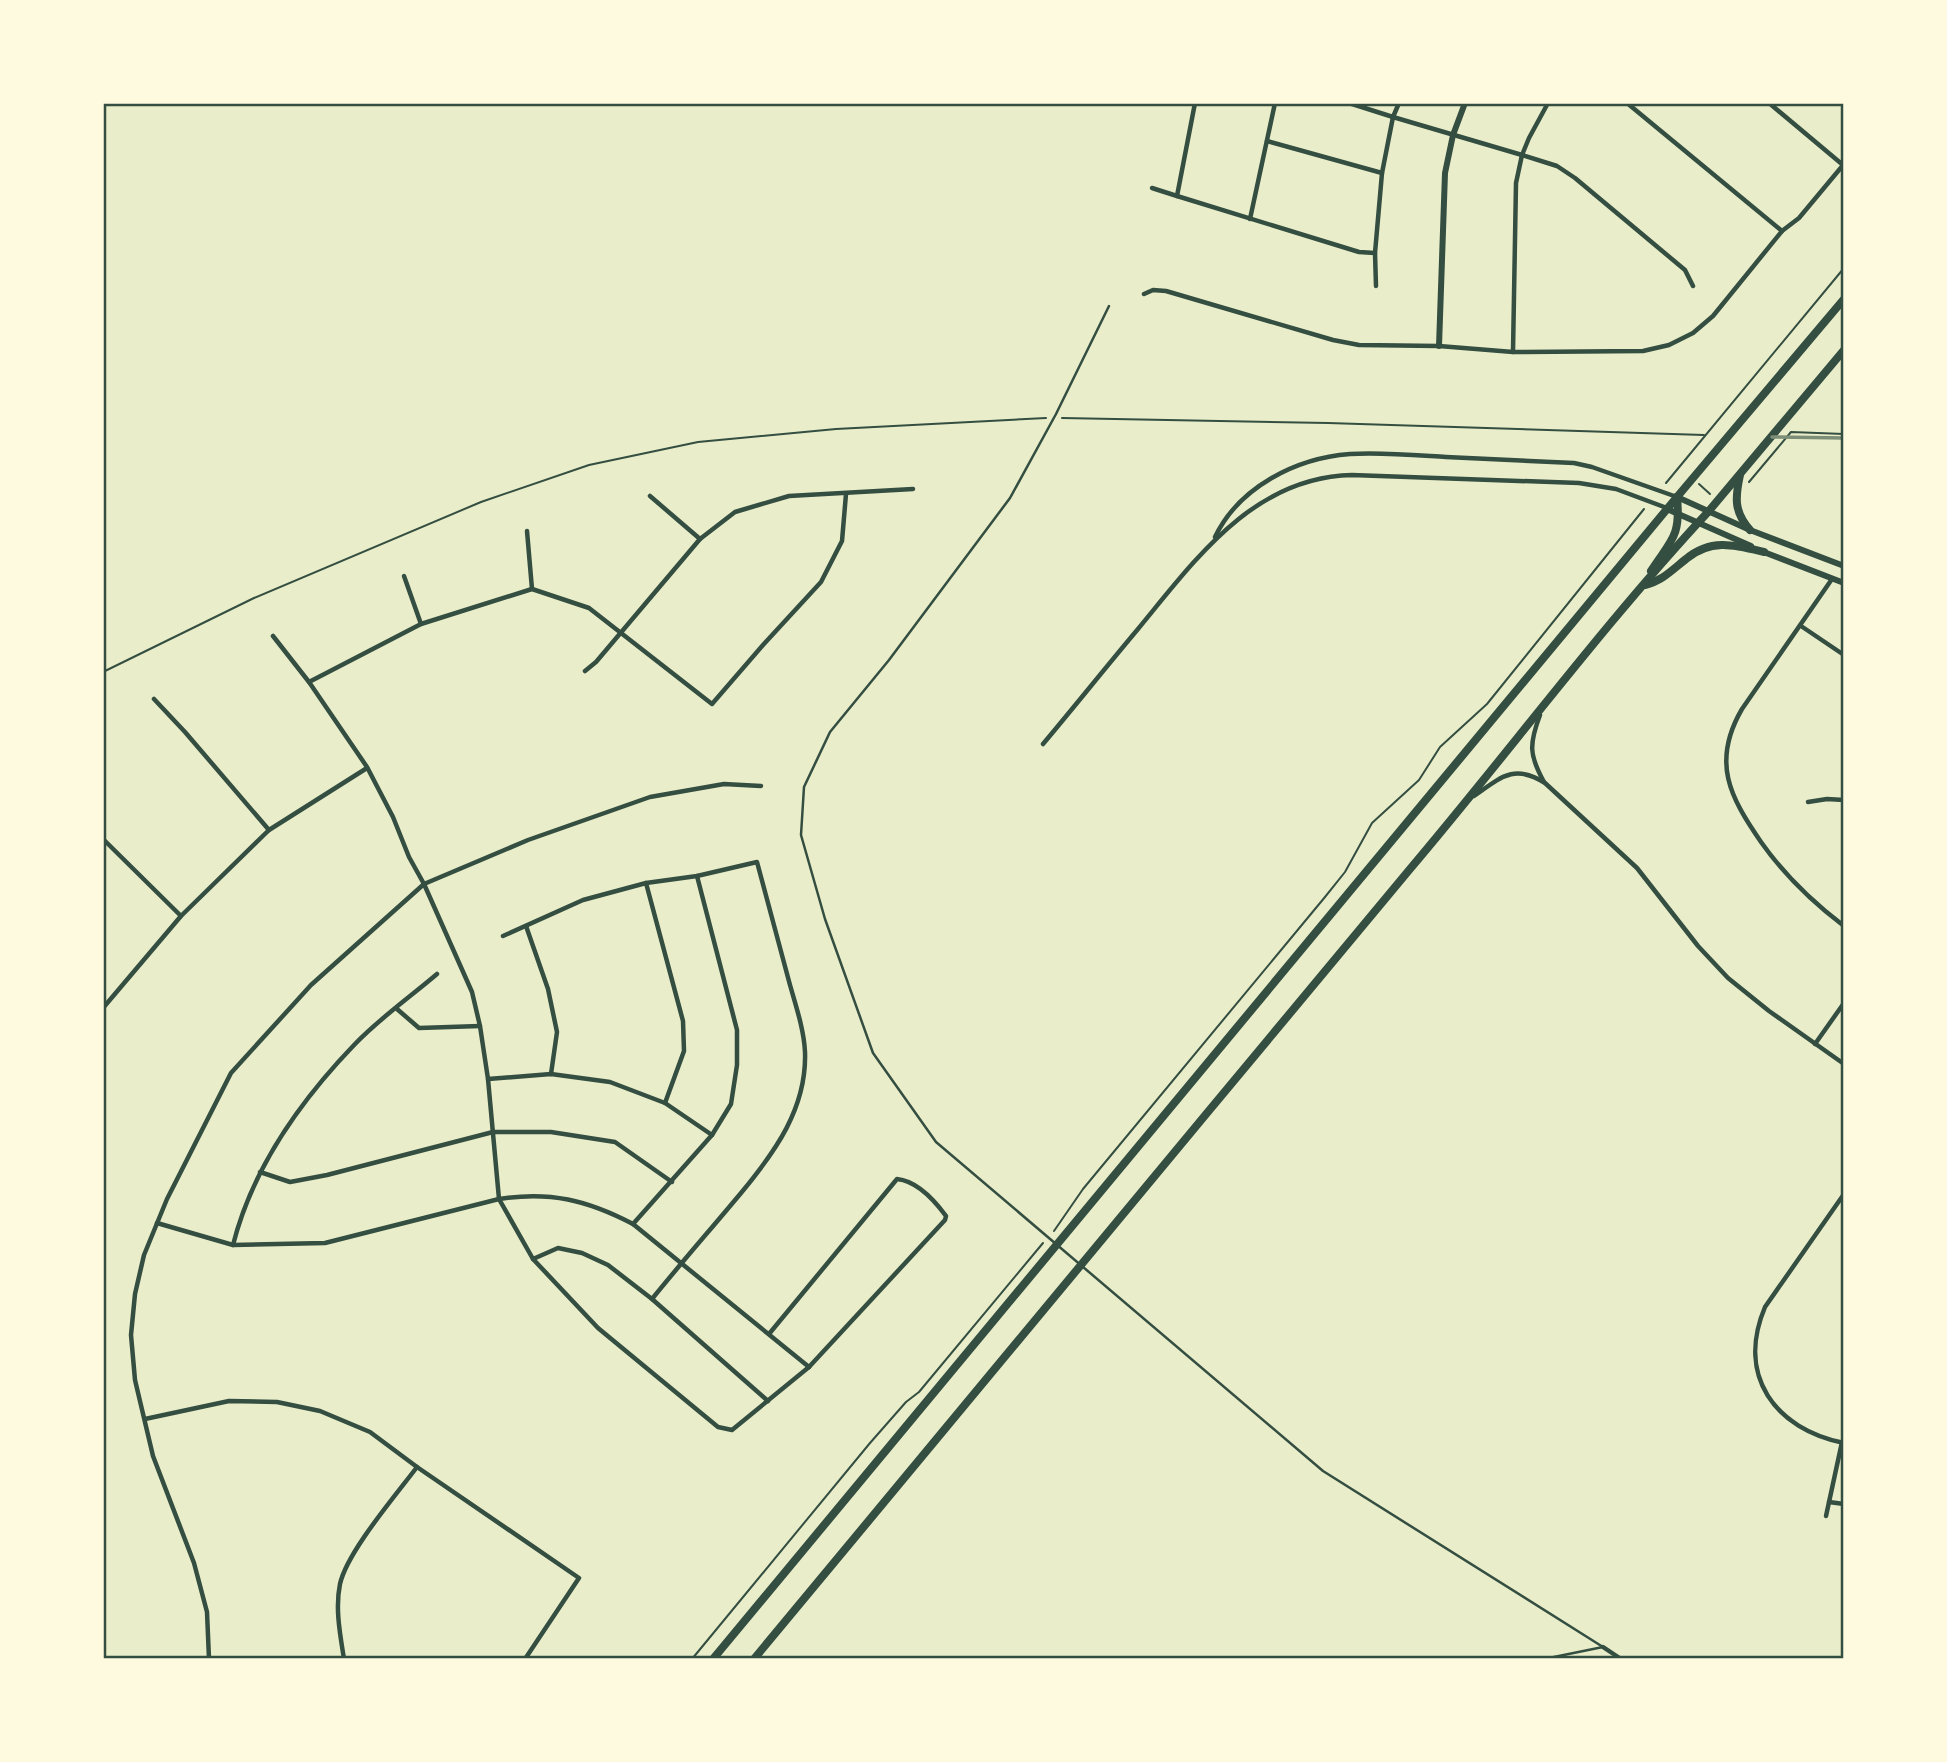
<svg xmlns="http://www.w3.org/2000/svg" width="1947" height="1762" viewBox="0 0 1947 1762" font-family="'Roboto Condensed',sans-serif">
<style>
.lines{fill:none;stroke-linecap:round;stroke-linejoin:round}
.path{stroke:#344e41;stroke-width:2}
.service{stroke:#344e41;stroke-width:2.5}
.minor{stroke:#344e41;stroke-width:4.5}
.tertiary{stroke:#344e41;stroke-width:6}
.primary{stroke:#344e41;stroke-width:8}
.trunk{stroke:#344e41;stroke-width:8}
.rail{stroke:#7c8e77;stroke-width:3.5}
.neatline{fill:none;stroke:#344e41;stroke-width:2.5}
</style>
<rect width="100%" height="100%" fill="#e9edc9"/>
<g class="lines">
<!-- path -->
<g class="path">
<path d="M1062,418L1328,423L1704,435"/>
<path d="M1749,482L1791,432L1844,434"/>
<path d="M1666,483L1844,268"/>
<path d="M1699,484L1710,494"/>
<path d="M103,672L254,598L481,502L589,465L698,442L836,429L1046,418"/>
<path d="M1054,1231L1083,1189L1325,897L1345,872L1372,823L1419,780L1440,747L1487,704L1644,509"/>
<path d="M692,1659L870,1443L906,1402L919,1392L1043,1243"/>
</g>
<!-- service -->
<g class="service">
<path d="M1109,306L1056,414L1010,498L889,660L830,732L804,787L801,835L825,919L873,1053L936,1142L1323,1471L1603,1647"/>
<path d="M1544,1659L1603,1647"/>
</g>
<!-- minor -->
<g class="minor">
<path d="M1195,103L1177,196L1359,252L1375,253L1382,173L1393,117L1522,155L1529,138L1548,103"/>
<path d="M1349,103L1393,117L1399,103"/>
<path d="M1627,103L1782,231L1799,218L1844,164"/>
<path d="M1769,103L1843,165"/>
<path d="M1267,141L1382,173"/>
<path d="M1152,188L1177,196"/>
<path d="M1250,219L1275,103"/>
<path d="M1375,253L1376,286"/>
<path d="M1144,294L1153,290L1166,291L1333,340L1359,345L1439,346L1513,352L1516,183L1522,155L1557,166L1575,178L1685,270L1693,286"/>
<path d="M1513,352L1643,351L1669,345L1693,333L1713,316L1782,231"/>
<path d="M650,496L700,539"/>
<path d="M527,531L532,589"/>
<path d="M1215,537C1239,487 1296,458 1350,454C1381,452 1414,455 1446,457C1489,459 1531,461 1574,463L1592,467L1677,497"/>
<path d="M404,576L421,624"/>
<path d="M1832,579L1742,709C1711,762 1730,797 1761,842C1785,876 1811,901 1844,926"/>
<path d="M1801,626L1844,655"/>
<path d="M273,636L309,682L367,767L393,817L409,857L424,884L472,992L480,1026L488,1079L499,1199L533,1259L598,1328L718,1427L732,1430L809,1367L945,1220L946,1216C935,1201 917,1181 897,1179L769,1334"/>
<path d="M585,671L596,662L700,539L735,512L789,496L913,489"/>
<path d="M309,682L421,624L532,589L589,608L712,704L763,645L821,582L842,541L846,494"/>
<path d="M154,699L185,732L269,830"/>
<path d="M1540,715C1529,744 1529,755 1544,782"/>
<path d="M1043,744C1075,706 1106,667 1138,629C1195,560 1253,477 1352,475L1579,483L1616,489L1667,508"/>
<path d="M1474,796C1500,778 1514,763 1545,783L1637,868L1698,946L1728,978L1769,1011L1844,1064"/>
<path d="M1808,802L1827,799L1844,800"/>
<path d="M103,839L181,916"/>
<path d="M646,883L683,1021L684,1051L665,1103"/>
<path d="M526,926L548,989L557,1032L551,1074"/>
<path d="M503,936L583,900L646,883L697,876L757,862C768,903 779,944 790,985C796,1006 804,1030 805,1052C807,1108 775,1152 741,1193C711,1229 681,1263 652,1299"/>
<path d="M103,1008L181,916L269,830L367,768"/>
<path d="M397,1009L419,1028L480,1026"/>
<path d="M1815,1044L1844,1003"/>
<path d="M488,1079L551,1074L610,1082L665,1103L712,1135"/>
<path d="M260,1172L290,1182L327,1175L493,1132H551L615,1142L672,1182"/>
<path d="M1844,1194L1765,1307C1736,1376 1775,1429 1844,1443"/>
<path d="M157,1223L233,1245L325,1243L499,1199C550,1191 587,1200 633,1224L809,1367"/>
<path d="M633,1224L712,1135L731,1104L737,1065V1030L697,876"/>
<path d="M233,1245C252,1169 301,1100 355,1044C380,1018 410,997 437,974"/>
<path d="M533,1259L558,1248L582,1253L608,1265L652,1299L768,1401"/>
<path d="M145,1419L229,1401L277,1402L320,1411L370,1432L417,1467L579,1578L525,1659"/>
<path d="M1829,1502L1844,1504"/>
<path d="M1826,1516L1842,1442"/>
<path d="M1603,1647L1621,1659"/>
<path d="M209,1659L207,1612L194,1563L153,1456L135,1380L131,1335L135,1294L144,1255L167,1199L231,1073L311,985L424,884L528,840L650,797L724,784L761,786"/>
<path d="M344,1659C340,1634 335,1608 340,1584C347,1552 396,1495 417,1467"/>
</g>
<!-- tertiary -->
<g class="tertiary">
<path d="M1439,346L1445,173L1453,135L1465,103"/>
<path d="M1677,497L1750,530L1844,566"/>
<path d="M1667,509L1751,546"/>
<path d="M1761,551L1844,583"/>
</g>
<!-- primary -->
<g class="primary">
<path d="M1740,475C1735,498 1734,512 1750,530"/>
<path d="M1677,497L1844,299"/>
<path d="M1708,512L1844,350"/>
</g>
<!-- trunk -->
<g class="trunk">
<path d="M1651,571C1671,540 1681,537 1677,497"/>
<path d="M1645,585C1662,581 1672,570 1686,559C1711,538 1735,545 1764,552"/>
<path d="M713,1659L1677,497"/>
<path d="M754,1659C973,1395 1191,1132 1410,869C1510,751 1602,626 1708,512"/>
</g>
<!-- rail -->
<path class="rail" d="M1772,437L1844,438"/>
</g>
<!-- border -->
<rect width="1947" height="1762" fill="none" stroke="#fefae0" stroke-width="210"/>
<rect x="105" y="105" width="1737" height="1552" class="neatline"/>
</svg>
